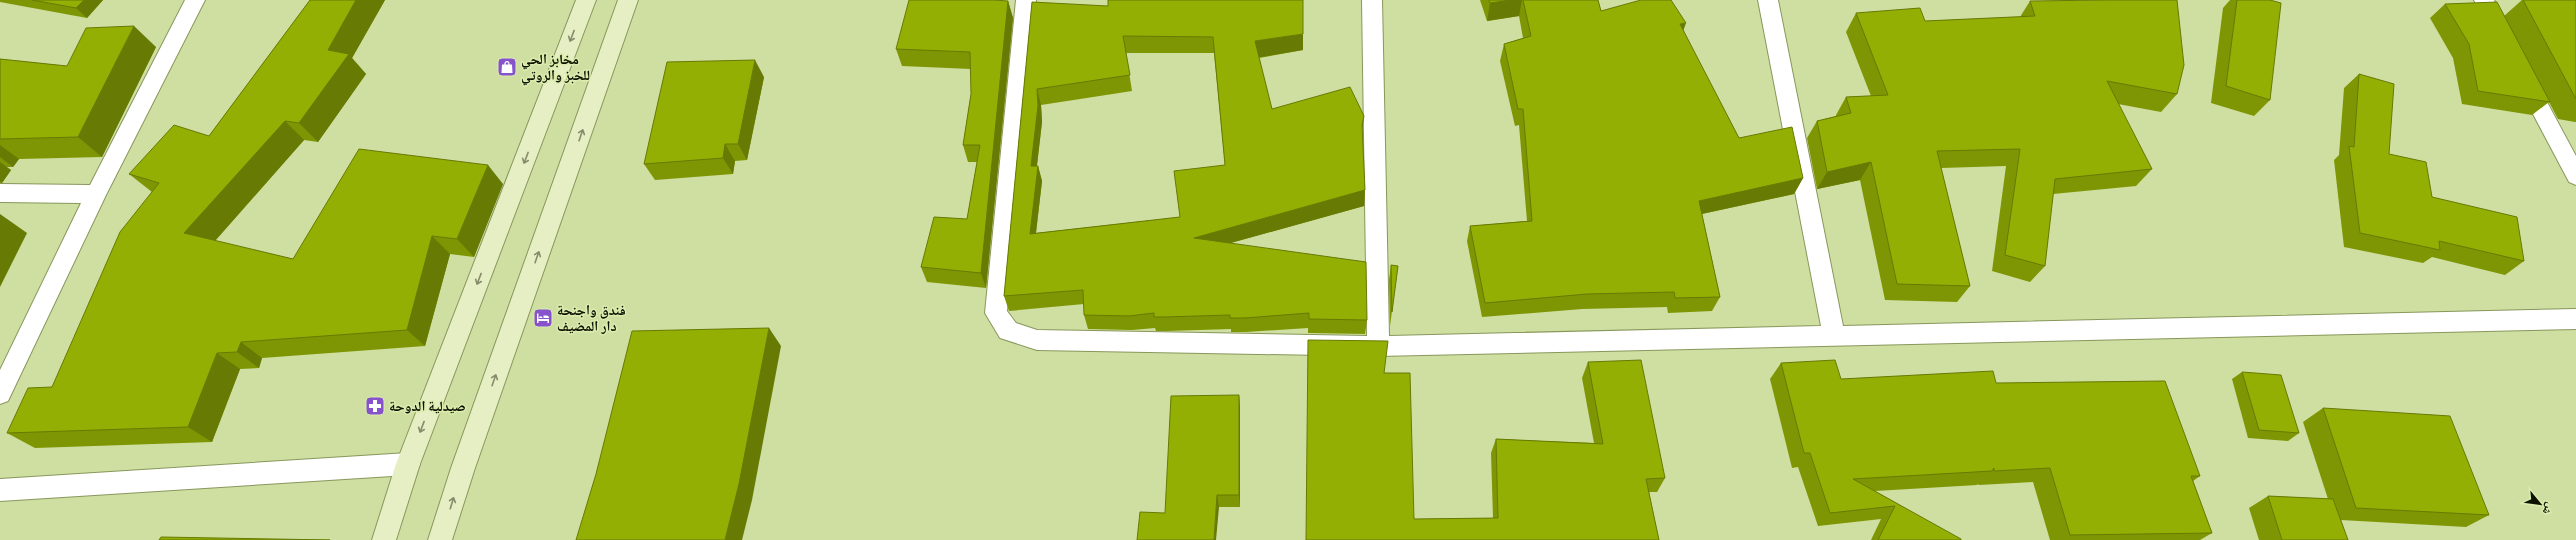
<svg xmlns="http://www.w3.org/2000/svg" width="2576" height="540" viewBox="0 0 2576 540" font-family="Literata,'Noto Naskh Arabic',serif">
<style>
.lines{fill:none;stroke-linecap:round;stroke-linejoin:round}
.street-casing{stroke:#88975c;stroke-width:2}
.secondary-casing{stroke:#88975c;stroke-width:2}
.street{fill:#fff;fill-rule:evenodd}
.secondary{fill:#e6efc4;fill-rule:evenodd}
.wall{fill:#7e9603;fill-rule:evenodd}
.shaded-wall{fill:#677a03}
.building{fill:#93af04;stroke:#677a03;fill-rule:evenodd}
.oneway{stroke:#848c6c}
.labels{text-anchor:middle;stroke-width:3;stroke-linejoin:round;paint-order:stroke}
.poi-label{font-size:14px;font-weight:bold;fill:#0d1200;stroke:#dbecae;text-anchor:start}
</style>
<rect width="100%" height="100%" fill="#cedfa1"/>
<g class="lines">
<!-- street casing -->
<g class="street-casing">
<g id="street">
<path d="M185,0H205L106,195L8,401L0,404V370L81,203L0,202V184L90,185Z"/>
<path d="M1016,0H1036L1007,311L1016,323L1037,330L1367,336L1362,0H1382L1389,336L1821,326L1758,0H1778L1843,326L2576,309V329L1378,356L1037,350L1000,338L985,313Z"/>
<path d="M2474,0H2494L2509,30L2506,35L2499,38L2492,35Z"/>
<path d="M2526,74L2533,76L2576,156V185L2569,182L2516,82L2519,76Z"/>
<path d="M408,453L416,456L420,464L416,472L408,475L0,501V479Z"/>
</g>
</g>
<!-- secondary casing -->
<g class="secondary-casing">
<g id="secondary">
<path d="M576,0H596L420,464L396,540H372L396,464Z"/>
<path d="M618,0H638L475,468L452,540H428L451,468Z"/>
</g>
</g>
<!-- street -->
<use href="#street" class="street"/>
<!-- secondary -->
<use href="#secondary" class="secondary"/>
</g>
<!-- wall -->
<g class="wall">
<path d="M0,0H103L87,18L0,2Z"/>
<path d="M310,0H385L352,58L366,74L318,142L304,140L215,241L293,259L503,184L474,257L450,254L425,346L262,358L259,368L240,369L212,442L35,448L7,433L52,387L152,192L129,174L209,136Z"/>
<path d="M1480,0H1598L1601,11L1683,31L1739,138L1803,178L1794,194L1702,214L1720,297L1712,311L1668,313L1667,307L1582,309L1482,317L1467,241L1470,226L1527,221L1519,125L1515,126L1500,61L1504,44L1523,38L1519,16L1487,21Z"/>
<path d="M2230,0H2270V100L2254,116L2211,103L2223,8Z"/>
<path d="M2522,0H2576V122H2575L2558,119L2549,102L2532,115L2462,104L2453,58L2430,18L2445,4L2504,16Z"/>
<path d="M1008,1L1013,18L986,288L927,282L921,267L967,219L977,162H968L963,145L971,94V69L902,66L896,49Z"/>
<path d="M2030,1L2177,94L2161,112L2118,104L2152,169L2136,186L2053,194L2045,266L2030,282L1992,271L2006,166L1941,168L1970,286L1957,302L1885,300L1860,180L1817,189L1807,138L1817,121L1836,116V115L1846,97L1871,96L1846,32L1856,13L1925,21L2020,17Z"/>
<path d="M1032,2L1303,50L1259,58L1272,109L1362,134L1365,190L1364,206L1230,243L1367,320L1365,334L1308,333V328L1246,332H1231V329L1167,331H1156L1155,328L1132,330L1088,329L1084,315V304L1009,311L1004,296ZM1126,53H1214L1225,165L1180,217L1036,233L1042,181L1038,166H1037L1042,122L1041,105L1132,91Z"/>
<path d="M156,47L102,157L19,159L13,167H6L11,170L2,183H0V59L67,66Z"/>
<path d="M2359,74L2389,154L2432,197L2524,261L2505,275L2432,257L2423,263L2344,247L2334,160L2339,155L2344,88Z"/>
<path d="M764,77L747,160L735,161L733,174L655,180L644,164Z"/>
<path d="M1391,265L1398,266L1390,326L1389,280Z"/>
<path d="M1588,362L1665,478L1657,492H1649L1659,540H1306L1384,373L1414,519L1493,518L1491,453L1496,439L1594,443L1582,378Z"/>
<path d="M1781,363L1841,379L1996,383L2200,476L2193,481L2212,533L2200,540H2050L2033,482L1979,485L1978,484L1977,485L1875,491L1961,540H1871L1881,519L1818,526L1798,467L1792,468L1770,379Z"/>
<path d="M2242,372L2299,433L2288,441L2248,438L2232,379Z"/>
<path d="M1239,395L1240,408V507H1219L1165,513Z"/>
<path d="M2323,408L2489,515L2466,527L2341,520L2348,540H2259L2249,508L2268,496L2328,499L2303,422Z"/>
</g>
<!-- shaded-wall -->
<g class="shaded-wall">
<path d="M84,0H103L87,18L76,8Z"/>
<path d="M356,0H385L352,58L366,74L318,142L299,123L328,50Z"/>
<path d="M1511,0H1522L1519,16L1487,21L1490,3Z"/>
<path d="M1008,1L1013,18L986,288L981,273Z"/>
<path d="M1686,23L1680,40V24Z"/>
<path d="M134,26L156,47L102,157L78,137Z"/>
<path d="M1303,34V50L1255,58V41Z"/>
<path d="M755,60L764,77L747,160L738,144Z"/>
<path d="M1037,89L1041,105L1042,122L1035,181L1031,166Z"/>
<path d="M1364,116L1362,133V125Z"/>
<path d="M285,121L304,140L206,251L184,233Z"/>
<path d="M725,144L735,161L733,174L723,158Z"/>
<path d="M0,145L19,159L13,167L0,157Z"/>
<path d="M0,162L11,170L2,183L0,181Z"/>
<path d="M1871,162L1860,180L1817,189L1827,172Z"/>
<path d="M488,165L503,184L474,257L457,239Z"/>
<path d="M1038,166L1042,181L1034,249L1030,234Z"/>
<path d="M1803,178L1794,194L1692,216L1699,201Z"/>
<path d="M1365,190L1364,206L1195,253L1194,238Z"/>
<path d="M0,214L27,233L0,287Z"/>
<path d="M432,236L450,254L425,346L407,330Z"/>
<path d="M769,328L781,346L752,500L742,540H725Z"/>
<path d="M241,342L262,358L259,368L237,352Z"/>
<path d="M217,353L240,369L212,442L188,427Z"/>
<path d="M1239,395L1240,408V507L1239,495Z"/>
<path d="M1217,495L1219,507L1216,540H1214Z"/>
</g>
<!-- building -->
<g class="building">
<path d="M32,0H84L76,8Z"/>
<path d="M310,0H356L328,50L349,54L299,123L285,121L184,233L293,259L359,149L488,165L457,239L432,236L407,330L241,342L237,352L217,353L188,427L7,433L28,388L52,387L120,232L159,183L129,174L174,125L209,136Z"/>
<path d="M909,0H994L1008,1L981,273L921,267L934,217L967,219L980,145H963L971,94L970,52L896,49Z"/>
<path d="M1108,0H1303V34L1255,41L1272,109L1350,87L1364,116L1362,125L1365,190L1194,238L1366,262L1367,320L1309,319V313L1245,318H1230V315L1164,317H1154V313L1129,316L1084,315L1083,290L1004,296L1032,2L1108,6ZM1123,36L1213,37L1225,165L1174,171L1180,217L1030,234L1038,166H1031L1038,106L1037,89L1130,75Z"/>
<path d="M1489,0H1511L1490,3Z"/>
<path d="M1523,0H1598L1601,11L1641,0H1671L1686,23L1680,24L1739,138L1792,127L1803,178L1699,201L1720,297L1675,298L1674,292L1587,294L1485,303L1470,226L1532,221L1523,109H1518L1504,44L1531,36Z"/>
<path d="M2108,0H2177L2184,65L2177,94L2107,81L2152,169L2055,179L2045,266L2005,255L2020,149L1937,151L1970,286L1897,284L1871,162L1827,172L1817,121L1851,113L1846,97L1888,95L1856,13L1920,8L1925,21L2035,16L2030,1Z"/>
<path d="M2237,0H2270L2281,3L2270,100L2226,86Z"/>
<path d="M2523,0H2576V99Z"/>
<path d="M2497,2L2550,102L2478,91L2469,44L2445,4Z"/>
<path d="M134,26L78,137L0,139V59L67,66L86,28Z"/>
<path d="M755,60L738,144H725L723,158L644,164L667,62Z"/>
<path d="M2359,74L2394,84L2389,154L2426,162L2432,197L2517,217L2524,261L2439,241L2440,250L2360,233L2349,146L2354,147Z"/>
<path d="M1391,265L1398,266L1392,312Z"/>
<path d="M769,328L739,484L725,540H576L596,474L632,331Z"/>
<path d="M1308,340L1388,341L1384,373H1410L1414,519L1498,518L1496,439L1603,444L1588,362L1641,360L1665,478L1646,479L1659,540H1306Z"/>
<path d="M1835,360L1841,379L1993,371L1996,383L2165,381L2200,476H2191L2212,533L2070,535L2050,468L1994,471V468L1992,471L1853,479L1961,539V540H1878L1895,506L1830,513L1810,453H1804L1781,363Z"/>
<path d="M2242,372L2281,375L2299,433L2259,430Z"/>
<path d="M1239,395V495H1217L1214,540H1137L1140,512L1165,513L1171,396Z"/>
<path d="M2323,408L2450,416L2489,515L2356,508Z"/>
<path d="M2268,496L2333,499L2348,540H2282Z"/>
<path d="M161,537L330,540H159Z"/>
</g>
<!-- one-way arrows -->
<defs><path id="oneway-shaft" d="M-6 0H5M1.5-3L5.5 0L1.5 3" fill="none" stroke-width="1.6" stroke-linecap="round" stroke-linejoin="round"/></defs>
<g class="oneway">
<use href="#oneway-shaft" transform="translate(572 36) rotate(111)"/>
<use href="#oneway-shaft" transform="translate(581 135) rotate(-71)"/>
<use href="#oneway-shaft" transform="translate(526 158) rotate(111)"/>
<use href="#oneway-shaft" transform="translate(537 257) rotate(-71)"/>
<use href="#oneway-shaft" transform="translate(479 279) rotate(111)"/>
<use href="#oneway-shaft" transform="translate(494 380) rotate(-71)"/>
<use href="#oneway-shaft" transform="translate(422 427) rotate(111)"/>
<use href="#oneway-shaft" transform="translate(452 503) rotate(-73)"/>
</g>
<!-- icons -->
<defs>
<g id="shop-square" transform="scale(1)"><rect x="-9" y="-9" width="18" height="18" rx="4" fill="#8753cc" stroke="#dbecae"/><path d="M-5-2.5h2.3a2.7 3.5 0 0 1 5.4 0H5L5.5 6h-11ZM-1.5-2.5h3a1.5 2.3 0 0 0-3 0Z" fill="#fff"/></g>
<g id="hotel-square" transform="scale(1)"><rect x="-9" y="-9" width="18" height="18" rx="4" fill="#8753cc" stroke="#dbecae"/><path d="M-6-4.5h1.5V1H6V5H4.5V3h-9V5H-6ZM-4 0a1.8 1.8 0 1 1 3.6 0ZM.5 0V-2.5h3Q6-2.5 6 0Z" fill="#fff"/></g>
<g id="pharmacy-square" transform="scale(1)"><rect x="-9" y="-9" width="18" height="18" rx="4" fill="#8753cc" stroke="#dbecae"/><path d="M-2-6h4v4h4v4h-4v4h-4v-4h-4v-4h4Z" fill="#fff"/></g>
</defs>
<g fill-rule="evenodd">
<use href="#shop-square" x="507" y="67"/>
<use href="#hotel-square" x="543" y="318"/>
<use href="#pharmacy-square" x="375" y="406"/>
</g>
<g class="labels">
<!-- poi labels -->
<g class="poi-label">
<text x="521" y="64">مخابز الحي<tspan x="521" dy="16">للخبز والروتي</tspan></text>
<text x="557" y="315">فندق واجنحة<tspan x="557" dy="16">دار المضيف</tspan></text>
<text x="389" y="411">صيدلية الدوحة</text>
</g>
</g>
<!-- north arrow -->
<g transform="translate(2540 504) rotate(119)" stroke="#dbecae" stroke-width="3" paint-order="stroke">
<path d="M0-3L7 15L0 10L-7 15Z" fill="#0d1200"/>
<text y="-6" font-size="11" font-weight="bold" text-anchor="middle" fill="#0d1200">ش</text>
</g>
</svg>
